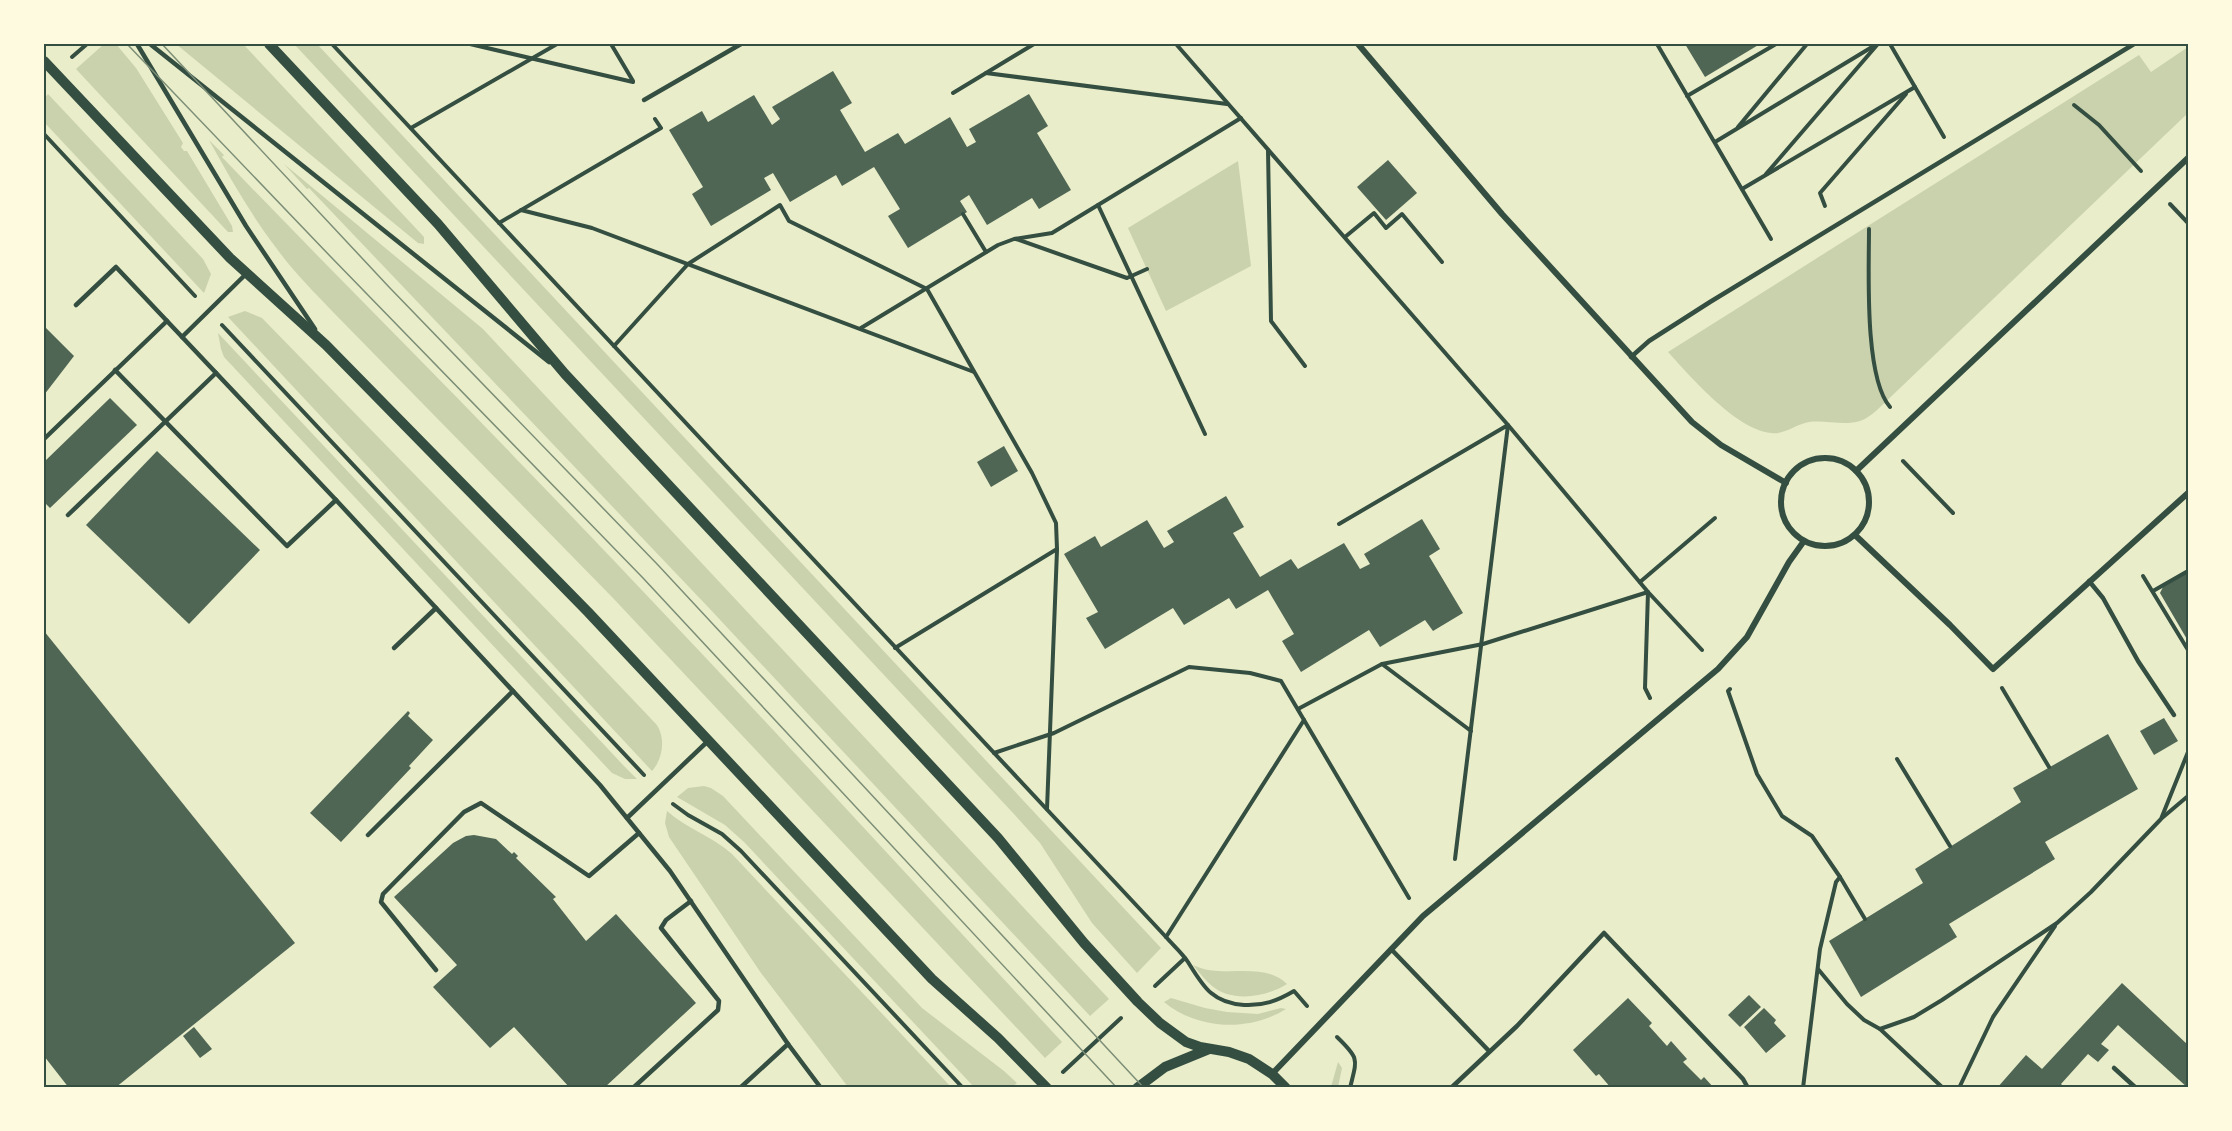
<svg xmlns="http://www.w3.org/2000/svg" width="2232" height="1131" viewBox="0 0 2232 1131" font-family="Helvetica,sans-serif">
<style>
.green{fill:#cad2ad}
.building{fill:#4f6655}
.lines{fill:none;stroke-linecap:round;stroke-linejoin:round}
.path{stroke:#344e41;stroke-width:4}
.service{stroke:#344e41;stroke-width:4.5}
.minor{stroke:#344e41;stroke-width:6}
.tertiary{stroke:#344e41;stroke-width:10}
.tram{stroke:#7c8e77;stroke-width:1.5}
.neatline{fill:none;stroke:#344e41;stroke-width:2}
</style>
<rect width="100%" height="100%" fill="#e9edc9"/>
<!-- green -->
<g class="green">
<path d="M104,44H116L136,68L183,143L181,147L184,151H187L232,226L233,232H228L76,69Z"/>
<path d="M176,44H243L424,237V244L418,243Z"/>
<path d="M294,44H317L1161,948L1137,973L1092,923L1040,843L1013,813Z"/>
<path d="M2188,47V113L1876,411C1871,415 1866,419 1860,421C1844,426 1826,420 1809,422C1798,424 1789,431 1778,433C1742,437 1691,377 1668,352L2139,55L2151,72Z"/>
<path d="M48,94L203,259L211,274L204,293L44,122V99Z"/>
<path d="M209,140L224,155L222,157C322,262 426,364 526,469C708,657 884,850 1062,1042L1045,1058L612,597L332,311C313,291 293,271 277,249C251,215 230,178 209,140Z"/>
<path d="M1238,161L1251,266L1166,311L1128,228Z"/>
<path d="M284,164L483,329L1109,999L1090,1016L709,608L309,188L307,189Z"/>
<path d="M245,311L262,318L580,644L656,724C666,737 663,759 652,771L228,317Z"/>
<path d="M218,333L624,766L637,779H625L612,773L224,357L221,349Z"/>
<path d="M704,786L711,788L723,796L922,1008L1004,1071L1017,1083L1012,1087H974L744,842L725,825L677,797L688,788Z"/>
<path d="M667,811C687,829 712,836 732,854L951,1087H848L761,973L669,837L665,823Z"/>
<path d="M1193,965C1223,980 1262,960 1287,984C1267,997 1232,1003 1212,986C1205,980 1199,972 1193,965Z"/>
<path d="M1171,998L1205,1008L1227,1012L1258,1014L1281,1008L1286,1009C1249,1032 1198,1030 1164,1002Z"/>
<path d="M1338,1062L1342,1068L1338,1087H1331Z"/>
</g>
<!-- building -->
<g class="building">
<path d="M1685,44H1760L1705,77Z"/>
<path d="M833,71L852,103L840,110L865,152L898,133L905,144L950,117L967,147L976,142L969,129L1029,94L1048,126L1037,133L1071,190L1039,209L1032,198L987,225L969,195L960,201L967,212L908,248L888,216L900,209L874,167L842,186L836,175L790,202L773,173L764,178L771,190L711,226L692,194L703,187L669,130L702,111L708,122L754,95L772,125L780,119L772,107Z"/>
<path d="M1388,160L1417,193L1386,220L1357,187Z"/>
<path d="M44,326L74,356L44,395Z"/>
<path d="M110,398L137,425L50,508L44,502V462Z"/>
<path d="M1004,446L1018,471L991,487L977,462Z"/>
<path d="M157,451L260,550L189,624L86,525Z"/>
<path d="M1226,496L1244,527L1233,533L1260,577L1291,559L1298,569L1344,543L1360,569L1370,564L1364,554L1422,519L1440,549L1429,556L1463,613L1433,631L1425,620L1380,647L1369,630L1301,672L1282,641L1294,634L1268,590L1236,609L1229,598L1184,625L1173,608L1105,649L1086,618L1098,612L1064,554L1095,536L1101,547L1147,520L1164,548L1174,542L1167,531Z"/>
<path d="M2188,572V641L2160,593L2163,587Z"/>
<path d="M44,631L295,943L115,1088H69L44,1056Z"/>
<path d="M408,711L410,713L408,716L433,740L409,766L411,768L341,842L310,813Z"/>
<path d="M2164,718L2178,741L2154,755L2140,731Z"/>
<path d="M2108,734L2138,789L2045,842L2055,859L1949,924L1957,937L1861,997L1829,941L1923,883L1915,869L2021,802L2013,788Z"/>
<path d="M474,835L496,839L512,854L514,852L518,856L516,858L556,897L553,899L586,941L616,914L696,1003L604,1088H570L514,1027L490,1048L433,987L457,965L394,897L453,843L466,836Z"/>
<path d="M2122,983L2188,1045V1088L2118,1025L2101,1044L2109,1050L2098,1062L2088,1054L2061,1084L2065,1088H1997L2026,1055L2042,1069Z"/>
<path d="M1749,995L1761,1007L1740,1027L1728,1015Z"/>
<path d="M1628,998L1652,1023L1649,1026L1667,1046L1671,1041L1687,1059L1683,1062L1701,1080L1704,1077L1714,1088H1611L1599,1074L1596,1076L1573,1050Z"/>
<path d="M1764,1008L1776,1020L1774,1023L1786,1036L1766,1053L1744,1027Z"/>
<path d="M194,1027L212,1049L200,1058L183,1036Z"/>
</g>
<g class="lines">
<!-- path -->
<g class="path">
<path d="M332,44L1166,937C1173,945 1182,953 1188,962C1203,986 1212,1003 1244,1005C1263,1006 1277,1001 1294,991L1307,1006"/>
<path d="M470,44L633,82"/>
<path d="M611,44L633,81"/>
<path d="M1176,44L1508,425L1648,592L1702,650"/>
<path d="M1657,44L1771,239"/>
<path d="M1890,44L1944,137"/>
<path d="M72,57L87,44"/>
<path d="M986,73L1227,104"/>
<path d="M953,93L1034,44"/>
<path d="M1687,96L1776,44"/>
<path d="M2074,105L2099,125L2141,171"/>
<path d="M1738,127L1807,44"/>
<path d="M411,128L557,44"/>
<path d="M44,134L195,296"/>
<path d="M1715,142L1877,44"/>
<path d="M1268,150L1271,321L1305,366"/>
<path d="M1766,174L1877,45"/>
<path d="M1742,189L1915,87"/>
<path d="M2170,204L2188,223"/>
<path d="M1098,205L1205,434"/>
<path d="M1825,206L1820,193L1906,94"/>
<path d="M521,210L592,228L974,372"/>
<path d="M963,214L986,252"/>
<path d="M499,223L661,128L655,119"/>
<path d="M1869,229C1869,270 1864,377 1890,407"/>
<path d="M1345,237L1374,213L1386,228L1402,214L1442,262"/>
<path d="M1016,239L1127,278L1147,269"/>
<path d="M222,325L644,775"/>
<path d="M861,328L998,245L1014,239L1052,233L1241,118"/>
<path d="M614,346L688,264L780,205L789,221L927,289L1032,473L1056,523L1057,549L895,648"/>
<path d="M1903,461L1953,513"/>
<path d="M1339,524L1508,425L1455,859"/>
<path d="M2143,576L2188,650"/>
<path d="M1640,582L1715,518"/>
<path d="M2153,591L2188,571"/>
<path d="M1382,664L1471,731"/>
<path d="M2002,688L2049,767"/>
<path d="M1730,689L1728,691L1757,774L1782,816L1812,836L1840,877L1836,882L1820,949L1803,1088"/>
<path d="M1298,709L1382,664L1483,644L1648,592L1645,688L1650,698"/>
<path d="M994,753L1054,733L1189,667L1250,673L1281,681L1409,898"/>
<path d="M1897,759L1950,846"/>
<path d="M673,804L688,815L722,834L741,851L963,1088"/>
<path d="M1047,809L1057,550"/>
<path d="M2162,818L2188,796"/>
<path d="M1840,877L1865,919"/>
<path d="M1166,937L1304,720"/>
<path d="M1818,969L1847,1004L1864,1020L1880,1029L1943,1088"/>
<path d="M1155,986L1185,958"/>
<path d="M1880,1029L1914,1017L1942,1000L2057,923L2091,892L2161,819L2188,752"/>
<path d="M1337,1037C1360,1059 1357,1059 1350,1088"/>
<path d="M1063,1072L1121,1018"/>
<path d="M1959,1088L1993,1017L2055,926"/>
</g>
<!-- service -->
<g class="service">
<path d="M137,44L246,226L315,329"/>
<path d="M150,44L549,362"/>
<path d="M644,100L741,44"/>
<path d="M76,305L116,267L336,500L600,785L670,871L788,1044L821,1088"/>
<path d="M182,337L246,274"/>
<path d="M1631,357L1649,341L1710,302L2134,44"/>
<path d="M115,370L287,546L336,500"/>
<path d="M44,439L167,321"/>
<path d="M68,515L216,373"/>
<path d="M2089,581L2103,598L2138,661L2174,715"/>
<path d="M394,648L436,608"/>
<path d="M627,818L708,741"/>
<path d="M368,835L513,691"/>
<path d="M1391,949L1489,1051"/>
<path d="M436,970L381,902L383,894L464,812L481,803L589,876L639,833"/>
<path d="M2114,1068L2136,1088"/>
<path d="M633,1088L718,1010L719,1001L661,928L666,920L691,901"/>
<path d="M740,1088L788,1044"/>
<path d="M1451,1088L1517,1026L1604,933L1743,1079L1748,1088"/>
</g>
<!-- minor -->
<g class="minor">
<path d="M1358,44L1502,214L1692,422L1721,445L1786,483"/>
<circle cx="1825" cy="502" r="44"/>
<path d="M1856,471L2188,158"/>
<path d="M1855,535L1950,625L1993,669L2188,493"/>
<path d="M1272,1074L1423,916L1718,669L1747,637L1789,562L1804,541"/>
</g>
<!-- tertiary -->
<g class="tertiary">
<path d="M269,44L438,224L565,374L998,838L1084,943L1138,1002L1160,1023L1186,1042L1200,1047L1229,1052L1249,1059L1272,1074L1286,1088"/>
<path d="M44,61L230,258L326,345L588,612L932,979L998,1038L1047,1088"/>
<path d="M1137,1088L1165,1067L1209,1049"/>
</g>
<!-- tram -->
<g class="tram">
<path d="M127,44L330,256L643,578L1117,1088"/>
<path d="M162,44L389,287L658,565L1144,1088"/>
</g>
</g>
<!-- border -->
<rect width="2232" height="1131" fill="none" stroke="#fefae0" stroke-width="90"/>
<rect x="45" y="45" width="2142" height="1041" class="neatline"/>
</svg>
